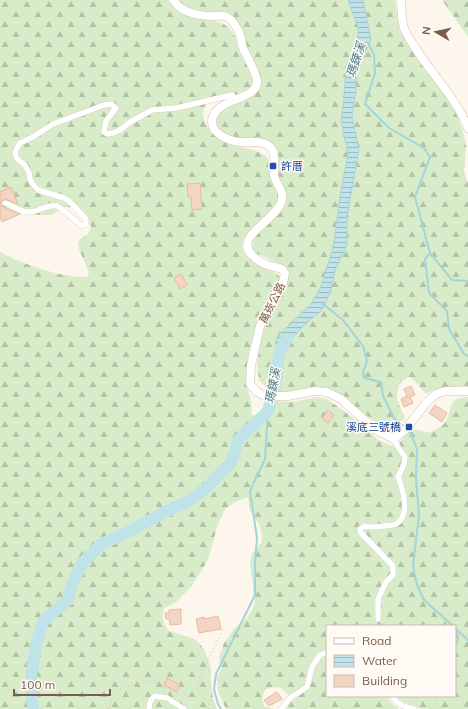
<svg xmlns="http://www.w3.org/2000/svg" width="468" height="709" viewBox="0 0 468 709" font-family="Mulish,'Noto Sans TC',sans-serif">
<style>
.forest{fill:url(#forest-firs)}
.water{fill:url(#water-rules);stroke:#a5d3da}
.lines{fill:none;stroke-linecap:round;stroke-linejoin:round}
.stream{stroke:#a5d3da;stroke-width:2}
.river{stroke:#bfe3e8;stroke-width:12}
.building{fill:#f3d5c3;stroke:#e6bba3}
.street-casing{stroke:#d1beb0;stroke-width:6}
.secondary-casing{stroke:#d6c0b0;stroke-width:9}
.path{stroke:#d9b8a5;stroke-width:1;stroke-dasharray:1 3;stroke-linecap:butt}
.street{stroke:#fff;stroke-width:5.5}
.secondary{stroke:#fff;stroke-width:8}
.transit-dot{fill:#1a4fb4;stroke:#fffaf3;stroke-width:1.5}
.labels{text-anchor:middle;stroke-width:3;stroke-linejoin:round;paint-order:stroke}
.transit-label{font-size:11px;fill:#164399;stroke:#fffaf3;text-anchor:start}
.street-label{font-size:11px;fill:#7a5c4d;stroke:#fffaf3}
.water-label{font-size:12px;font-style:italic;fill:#437c86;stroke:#fffaf3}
</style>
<defs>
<pattern id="forest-firs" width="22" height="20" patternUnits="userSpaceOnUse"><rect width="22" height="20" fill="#d8ecc9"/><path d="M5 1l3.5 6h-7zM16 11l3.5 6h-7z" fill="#b4c2a5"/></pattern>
<pattern id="water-rules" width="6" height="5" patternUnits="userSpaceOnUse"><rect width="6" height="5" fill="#bfe3e8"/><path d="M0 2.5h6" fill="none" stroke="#a0bbbe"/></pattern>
</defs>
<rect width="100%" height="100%" fill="#fdf6ec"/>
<!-- forest -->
<g class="forest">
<path d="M0,0H170C175,23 213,14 228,27C237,36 236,41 239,51C242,58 246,64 249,70C253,78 255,87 245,91C239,93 232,97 226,99C220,101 213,101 208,101C206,105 203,109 203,113C203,119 207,127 212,132C215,134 217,138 220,140C232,148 261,148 268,159C271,166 271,173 272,180C272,187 281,192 278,200C273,217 233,233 244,253C253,267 271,266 281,278C278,285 273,290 269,296C257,318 246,354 246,380C246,387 250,394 251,401C252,406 251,411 252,416C266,413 260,408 267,400L291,402L318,397L327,399L356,420L378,440L392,446L400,442L411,429C415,429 426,432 430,433C435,430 444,426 446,421C453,407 448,397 468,397V709H422L403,702L396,696H455V626H327V649C324,650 321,651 318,653C310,659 307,676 305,686L290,695H288C278,685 279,686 266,689C262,695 262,699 264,706L274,709H226L218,692L217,678L221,669L219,657L224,643L234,629L248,617L253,608L255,601L250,565L252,554L261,543L262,535L259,524L250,511L248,497L235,502L225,509L218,524L208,560L191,587L175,603L164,608C162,618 163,623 169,631L189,637L196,640L204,649L211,668V683L213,698L217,709H0V252C22,264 62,278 87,277L89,273L79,249L78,244L80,239L88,234L90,231L91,226L84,217L72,207H65L51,215H39L22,213L2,222L0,217Z"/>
<path d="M178,0H348L358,27V42L346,66L344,99L341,121L348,154L340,197L333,248L320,289L310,306L279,335L275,343L279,353L303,326L321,311L330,294L335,271L347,245V217L359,151L352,118L353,108L356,91V72L371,40L363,0H395L399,29L405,39L455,111L462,128L466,145L464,171L468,184V386C453,386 439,387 426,394L412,378L408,377L399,384C395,400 398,403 405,417L396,429L391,430L382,427L342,397L317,387H311L297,391L282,393L267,388L259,380L257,365L261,339L269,315L278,297L285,287L289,271L284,266L256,253L252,247L253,240L261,229L281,212L286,203L287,195L278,175L279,160L277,150L270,142C259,141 242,141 231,137C225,135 220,130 216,125C217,121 217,116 220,112C226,103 249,100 257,92C259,90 259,88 260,86L247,49L235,19C224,7 216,14 202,12C197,12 189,9 184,7C182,5 180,2 178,0Z"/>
<path d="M442,0H468V37Z"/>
<path d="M327,656V696H387L392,704L399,709H286L292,701L306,690L313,672L321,658Z"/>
</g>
<!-- water -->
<path class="water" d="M348,0H363L371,40L356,72V91L353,108L352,118L359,150L347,217V245L335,271L330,294L321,311L303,326L279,353L275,343L279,335L310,305L320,289L333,248L340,197L348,154L341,121L344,99L346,66L358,42V27Z"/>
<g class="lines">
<!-- stream -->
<g class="stream">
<path d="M368,43L374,55L375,73L365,104L389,128L424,148L430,157L415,197L430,253L425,259L429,293L447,311L449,329L464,354L468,356"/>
<path d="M430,253L452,280L468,281"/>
<path d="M323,304L343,320L363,346L367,361L363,372L364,378L381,382L383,396L394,418L404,427"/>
<path d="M407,430L411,434L417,449L416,479L419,515L413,566L417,585L424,600L453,626"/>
<path d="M456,629L468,640"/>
<path d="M455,646L458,640L456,629"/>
<path d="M221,709L218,704L214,689L216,674L255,595V562L257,538L250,491L265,459L268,411"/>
</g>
<!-- river -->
<path class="river" d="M33,709L31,677L35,649L43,621L67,601L73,582L83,562L101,544L122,535L167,511L189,501L206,488L230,464L236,449L237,441L268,411L275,387L279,353L287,339"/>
</g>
<!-- building -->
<g class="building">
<path d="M200,183L202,209L192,210L191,197H188L187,184Z"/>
<path d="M11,187L18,204L5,199L1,201V204L3,207L20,214L2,222L0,217V192Z"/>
<path d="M181,274L187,285L180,289L174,278Z"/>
<path d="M411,386L415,395L410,397L413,403L404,407L401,399L407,396L404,389Z"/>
<path d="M435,405L447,413L442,422L429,413Z"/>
<path d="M328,410L334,415L328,423L322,418Z"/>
<path d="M181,609V624L170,625L169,619H166L165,613H169V610Z"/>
<path d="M218,616L221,629L199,633L196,619L204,617V619Z"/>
<path d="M167,678L180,685L177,692L164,685Z"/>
<path d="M277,692L282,699L269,706L264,700Z"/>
</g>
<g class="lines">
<!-- street casing -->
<g class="street-casing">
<g id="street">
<path d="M5,203C13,206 21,212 29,212C39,212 47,204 57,206C62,208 76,222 82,226L86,224V219L69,201L64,198L38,190L32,183L30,179L29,173L25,165L17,159L15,153L17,148L20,143L33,137L53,124L104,105L111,104L116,108L106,121L104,132L107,134L113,133L120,130L130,122L152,110L176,108L232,95L235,99"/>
<path d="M378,619V599L386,582L393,575V566L361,533L360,529L365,526C371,528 377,527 384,526C387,525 393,526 396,524C411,515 403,490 398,477L404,464L405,457L398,447L394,439"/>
<path d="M392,696C397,705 406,707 414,709"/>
<path d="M149,709C149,703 150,699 155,696L167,698L184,709"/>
<path d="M281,709L290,698L307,687L312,667L320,655L327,652"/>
</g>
</g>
<!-- secondary casing -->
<g class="secondary-casing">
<g id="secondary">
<path d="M173,0C182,13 198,16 213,16C221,16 224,14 230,19C235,24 239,31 241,38C242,43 242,48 245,52C248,59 258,75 257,83C254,101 216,98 212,120C212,123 212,126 214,129C215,131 218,133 220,135C224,137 229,140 234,141C243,144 262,139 269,146C277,152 274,166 274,175C275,182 281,188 282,194C286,218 231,234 252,255C256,259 261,263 267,265C272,267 277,267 282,269L285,274L283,282L276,292L260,326L251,365L250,384L257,392L265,396H288L314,391L327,392L341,399L374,429L394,439L405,430L426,403L436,394L445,391H468"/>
<path d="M401,0C402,9 401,19 404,28C406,35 412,42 416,49C433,76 456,98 468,128"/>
</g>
</g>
<!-- path -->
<g class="path">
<path d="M383,623L386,626"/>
<path d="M432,696L436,702L435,708L433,709"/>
<path d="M108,709L112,700L121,688L148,681H156L162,683L165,692"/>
<path d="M209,709V704L199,692L197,684L223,629"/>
</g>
<!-- street -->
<use href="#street" class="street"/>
<!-- secondary -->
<use href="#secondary" class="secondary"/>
</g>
<!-- markers -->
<g class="transit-dot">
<rect x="269" y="162" width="8" height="8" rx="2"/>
<rect x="405" y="423" width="8" height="8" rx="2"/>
</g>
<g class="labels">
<!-- transit labels -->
<g class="transit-label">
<text x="281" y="170">許厝</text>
<text x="401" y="431" text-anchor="end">溪底三號橋</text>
</g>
<!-- street labels -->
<g class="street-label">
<text transform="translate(272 303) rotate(-64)" y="4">萬崁公路</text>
</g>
<!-- water labels -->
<g class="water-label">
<text transform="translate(356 60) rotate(-72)" y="4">瑪鋉溪</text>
<text transform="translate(273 386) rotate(-79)" y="4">瑪鋉溪</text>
</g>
</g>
<!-- legend -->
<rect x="326" y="625" width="130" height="72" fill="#fffaf3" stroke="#cabbb1"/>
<rect x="334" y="638" width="20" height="6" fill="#ffffff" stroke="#cabbb1"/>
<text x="362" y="645" font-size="12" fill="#7a5c4d">Road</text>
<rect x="334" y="655" width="20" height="12" fill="url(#water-rules)" stroke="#cabbb1"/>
<text x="362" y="665" font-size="12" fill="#7a5c4d">Water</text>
<rect x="334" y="675" width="20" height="12" fill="#f3d5c3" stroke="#cabbb1"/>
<text x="362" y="685" font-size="12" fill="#7a5c4d">Building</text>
<!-- north arrow -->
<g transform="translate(436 32) rotate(279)" stroke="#fffaf3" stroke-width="3" paint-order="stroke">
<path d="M0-3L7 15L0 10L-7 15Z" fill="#7a5c4d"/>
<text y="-6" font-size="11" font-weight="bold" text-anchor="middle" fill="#7a5c4d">N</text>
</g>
<!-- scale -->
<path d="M14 689v6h96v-6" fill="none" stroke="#7a5c4d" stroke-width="2"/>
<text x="20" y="689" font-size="12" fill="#7a5c4d" stroke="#fffaf3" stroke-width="3" paint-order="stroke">100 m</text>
</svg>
